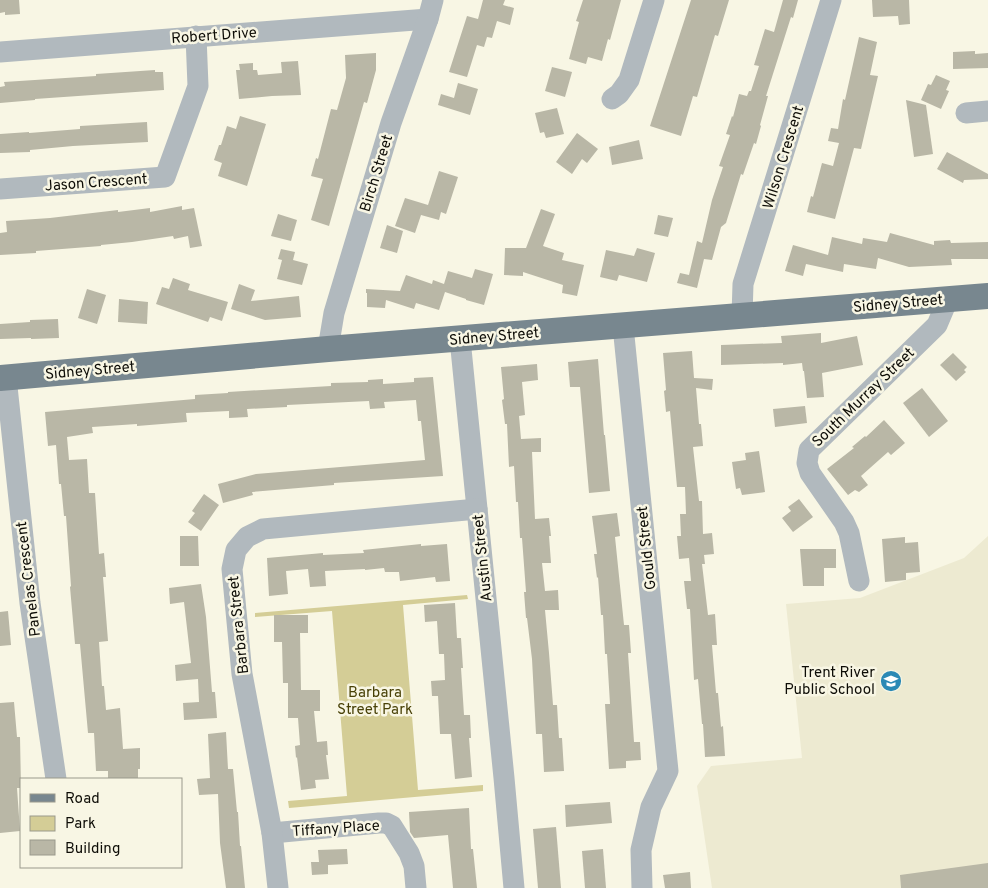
<svg xmlns="http://www.w3.org/2000/svg" width="988" height="888" viewBox="0 0 988 888" font-family="Overpass,sans-serif">
<style>
.built{fill:#edead1}
.green{fill:#d4cd96}
.building{fill:#b9b7a6}
.lines{fill:none;stroke-linecap:round;stroke-linejoin:round}
.minor{stroke:#b1b9be;stroke-width:21}
.major{stroke:#78878f;stroke-width:26}
.labels{text-anchor:middle;stroke-width:5;stroke-linejoin:round;paint-order:stroke}
.street-label{font-size:15px;fill:#0e0d07;stroke:#f8f6e4}
.poi-label{font-size:15px;fill:#0e0d07;stroke:#f8f6e4;text-anchor:end}
.park-label{font-size:15px;fill:#484107;stroke:#f8f6e4}
</style>
<rect width="100%" height="100%" fill="#f8f6e4"/>
<!-- built -->
<path class="built" d="M988,536V888H712L697,786L711,766L802,758L786,604L860,598L964,558Z"/>
<!-- green -->
<path class="green" d="M467,595L468,599L403,605L418,790L483,785V791L289,808L288,801L347,796L332,611L255,617V613Z"/>
<!-- building -->
<g class="building">
<path d="M0,0H19L20,14L5,15V12L0,13Z"/>
<path d="M483,0H505L503,5L514,8L510,25L497,21L492,38L487,37L484,47L477,45L467,77L449,72L467,16L478,19Z"/>
<path d="M583,0H621L610,40L608,39L602,61L588,57L586,64L569,59L579,22L576,21Z"/>
<path d="M691,0H729L718,36L715,35L697,97L693,96L681,136L650,126Z"/>
<path d="M783,0H798L793,18L791,17L766,96H768L760,125L761,126L756,144L754,143L743,175L741,174L726,223L721,227L712,260L704,259L697,288L677,283L680,273L689,275L697,241L702,243L712,200L723,167L719,166L730,135L726,134L732,116L733,117L739,94L747,96L749,91H751L759,66L754,65L765,29L774,32Z"/>
<path d="M872,0H909L910,24L899,25L898,16L873,17Z"/>
<path d="M859,37L877,42L870,75L878,76L861,149L854,148L835,219L807,212L811,196L813,197L822,163L833,166L839,143L828,141L831,128L838,129L843,99L845,100Z"/>
<path d="M975,51V54L988,53V68L953,69V52Z"/>
<path d="M376,53V70L367,103L364,102L329,226L311,220L323,179L311,176L316,158L318,159L331,109L337,110L346,78L345,55Z"/>
<path d="M298,61L301,95L272,96L239,99L236,70H240L239,64L253,63V70H257L258,75L282,73L281,62Z"/>
<path d="M552,67L572,72L565,97L545,91Z"/>
<path d="M155,70V72H163L164,90L35,99V100L0,103V87L5,86L4,82L96,76V74Z"/>
<path d="M936,75L950,81L946,90L949,91L941,109L921,100L928,84L931,85Z"/>
<path d="M458,83L478,89L470,115L438,105L441,94L454,98Z"/>
<path d="M906,100L926,105L933,154L914,157Z"/>
<path d="M557,108L564,134L546,138L544,132L540,133L535,113Z"/>
<path d="M240,116L266,124L247,186L218,176L222,163L214,160L219,145H221L227,126L236,129Z"/>
<path d="M147,122L148,142L73,146L30,150V152L0,153V134L29,132V133L80,129V126Z"/>
<path d="M577,133L598,149L587,163L582,159L572,174L556,162Z"/>
<path d="M639,140L643,159L612,165L609,147Z"/>
<path d="M947,152L988,174V179L964,180L963,183L937,169Z"/>
<path d="M439,171L458,177L446,214L441,212L439,220L421,215L415,233L395,226L405,198L428,205Z"/>
<path d="M182,206V210L194,208L202,246L190,248L188,236L174,239L173,236L132,242L101,245V246L36,251V253L0,255V233L7,232L6,221L50,218L118,210V212L150,208V212Z"/>
<path d="M541,209L555,214L543,246L564,253L562,260L584,265L577,296L562,293L563,285L523,272V276L504,275L505,248H526Z"/>
<path d="M278,214L297,220L291,241L271,236Z"/>
<path d="M658,215L673,218L668,237L654,234Z"/>
<path d="M387,225L403,231L397,253L380,248Z"/>
<path d="M890,233L934,245V241L950,240L951,243L988,242V259H951L952,265L909,267L878,258L876,269L844,264L843,272L806,264L803,276L785,271L793,245L828,255L832,237L862,244L863,238L887,242Z"/>
<path d="M637,248L655,253L647,282L619,275L617,281L600,277L606,250L634,256Z"/>
<path d="M281,249L295,252L293,260L308,264L302,285L277,279L282,260L278,259Z"/>
<path d="M475,269L493,274L484,305L466,300V299L445,292L439,310L416,303L414,309L386,300L385,308L367,307V293H366V289L400,291L406,275L432,284L433,280L444,284L448,271L472,278Z"/>
<path d="M173,278L190,284L188,290L228,302L222,321L210,317L208,322L156,304L162,287L169,289Z"/>
<path d="M239,284L255,290L251,301L299,296L301,317L265,320L231,309Z"/>
<path d="M87,289L106,295L97,324L78,318Z"/>
<path d="M119,299L148,302L147,324L118,322Z"/>
<path d="M58,319L59,338L31,339V338L0,339V324L30,322V320Z"/>
<path d="M821,333V343L857,336L863,365L822,373L824,397L807,398L804,371H803L802,363L783,365V363L721,365V345L782,343L781,336Z"/>
<path d="M692,351L694,378L713,379L712,390L696,388L699,424H701L703,446L693,447L699,501H702L703,534L712,533L714,554L704,555L705,564H702L708,615L715,614L717,645H712L716,693H718L721,727L723,726L725,756L705,757L703,724H702L698,679L694,680L690,609H687L684,581H691L689,558L679,559L677,536H681L680,514H686L685,487H677L670,411L666,412L664,391L666,390L663,353Z"/>
<path d="M953,353L967,367L964,370L966,372L956,381L940,365Z"/>
<path d="M598,359L604,435H605L610,491L589,493L580,387H570L568,362Z"/>
<path d="M537,364L538,380L522,382L525,415L519,416L521,439L541,438V452H532L535,519L549,518L551,536H549L551,563H542L545,591L558,590L559,610H545L549,653L553,705H557L559,738H562L564,771L544,772L542,734H536L532,659L527,618H526L524,592H526L522,538H520L518,502H516L514,466L509,467L507,424H505L502,400L504,399L501,367Z"/>
<path d="M433,377L443,476L334,483V485L252,492L253,495L223,503L218,484L256,474L425,460L421,421H418L416,400L384,402L385,408L370,409L369,401L287,405V407L247,409L248,417L229,418V411L186,413L187,422L137,426V424L92,427L93,433L67,437L69,460L87,459L89,493H95L99,554L104,553L106,577H103L108,641L99,642L102,686H104L106,710L120,708L123,749L140,748V769H138V779H108V771H96L94,733H88L80,644H75L70,587L71,586L66,516H64L61,484H59L56,445L48,446L45,412L195,399V395L228,393V392L331,386V383L368,382V380L383,379V384L414,382V378Z"/>
<path d="M922,388L948,421L929,437L903,403Z"/>
<path d="M805,406L807,423L775,427L773,409Z"/>
<path d="M884,420L905,443L891,455L888,452L861,476L868,485L859,492L855,490L848,495L827,469L854,448L852,447L865,436L866,437Z"/>
<path d="M759,451L765,492L742,495L740,488L736,489L732,462L746,460L745,453Z"/>
<path d="M204,494L219,505L201,531L188,522L195,513L192,511Z"/>
<path d="M799,499L813,517L793,532L782,518L791,511L788,507Z"/>
<path d="M617,513L620,536L615,537L624,625H629L631,653H628L634,742H640L641,760L626,761V768L609,769L605,704H610L607,654H605L603,615H601L598,577L597,578L594,554H597L592,516Z"/>
<path d="M180,536H198L199,566H180Z"/>
<path d="M905,537V543L918,542L920,572L906,573V580L885,582L882,539Z"/>
<path d="M421,544V546L447,544L450,581L436,582L435,577L400,581L399,572H385L384,568L365,570V569L325,571L326,586L310,587L308,569L286,571L288,594L269,596L267,558L323,553V555L364,553L363,550Z"/>
<path d="M800,549H836V568H824V586H803Z"/>
<path d="M201,584L206,617L212,692H215L217,718L184,720L183,703L199,702L198,679L176,681L175,665L191,663L184,602L170,604L169,588Z"/>
<path d="M455,603L457,638H461L463,668H461L464,715H470L471,738H469L472,777L455,779L451,734H440L438,696H432L431,681L445,680L444,654H439L437,621L425,622L424,605Z"/>
<path d="M8,611L11,645L0,646V612Z"/>
<path d="M274,615H308V633H300L301,690H320V711H314L317,742L327,741L328,755H326L329,779L315,780L316,788L301,790L297,757L296,758L295,746L300,745L298,718H288V683H283L282,642H274Z"/>
<path d="M14,702L17,737H20L21,788H17L20,831L0,833V703Z"/>
<path d="M226,732L228,769H233L237,812H238L240,846H241L245,888H226L220,843L218,794L199,795L197,779L210,778L208,734Z"/>
<path d="M610,802L612,823L566,827L565,805Z"/>
<path d="M469,808L471,849H473L477,888H453L448,835L414,838L410,832L409,812Z"/>
<path d="M556,827L561,888H538L533,829Z"/>
<path d="M347,849L348,864L328,865V874L312,875L311,862H319L318,850Z"/>
<path d="M603,849L606,888H585L582,851Z"/>
<path d="M988,863V888H901L900,875Z"/>
<path d="M690,872L691,888H665L663,875Z"/>
</g>
<g class="lines">
<!-- minor -->
<g class="minor">
<path d="M0,52L428,19"/>
<path d="M612,99L619,94L629,80L654,0"/>
<path d="M966,113L988,111"/>
<path d="M0,189L165,177L198,86L196,36"/>
<path d="M742,316L743,284L831,0"/>
<path d="M623,326L668,771L651,807L641,850L642,888"/>
<path d="M460,339L504,778L514,888"/>
<path d="M328,349L334,313L391,123L428,19L433,0"/>
<path d="M6,377L30,603L56,779"/>
<path d="M859,581L849,533L844,522L810,473L807,463L809,450L937,325L948,299"/>
<path d="M272,833L379,823H386L392,826L409,853L414,866L416,888"/>
<path d="M278,888L272,833L242,674L232,569L236,550L247,537L263,529L477,509"/>
</g>
<!-- major -->
<path class="major" d="M0,378L328,349L988,296"/>
</g>
<!-- icons -->
<defs>
<g id="school-disc" transform="scale(1.125)"><circle r="9.5" fill="#2b89b5" stroke="#f8f6e4"/><path d="M0-5L7-2L0 1L-7-2ZM-4 1L0 2.5L4 1V4Q0 6-4 4Z" fill="#fff"/></g>
</defs>
<g fill-rule="evenodd">
<use href="#school-disc" x="891" y="681"/>
</g>
<g class="labels">
<!-- street labels -->
<g class="street-label">
<text transform="translate(214 35) rotate(-4)" y="5">Robert Drive</text>
<text transform="translate(783 157) rotate(-73)" y="5">Wilson Crescent</text>
<text transform="translate(376 173) rotate(-73)" y="5">Birch Street</text>
<text transform="translate(96 182) rotate(-4)" y="5">Jason Crescent</text>
<text transform="translate(898 303) rotate(-5)" y="5">Sidney Street</text>
<text transform="translate(494 336) rotate(-5)" y="5">Sidney Street</text>
<text transform="translate(90 370) rotate(-5)" y="5">Sidney Street</text>
<text transform="translate(863 397) rotate(-44)" y="5">South Murray Street</text>
<text transform="translate(646 548) rotate(-96)" y="5">Gould Street</text>
<text transform="translate(482 558) rotate(-96)" y="5">Austin Street</text>
<text transform="translate(28 579) rotate(-97)" y="5">Panelas Crescent</text>
<text transform="translate(238 625) rotate(-96)" y="5">Barbara Street</text>
<text transform="translate(336 828) rotate(-4)" y="5">Tiffany Place</text>
</g>
<!-- poi labels -->
<g class="poi-label">
<text x="875" y="677">Trent River<tspan x="875" dy="17">Public School</tspan></text>
</g>
<!-- park labels -->
<g class="park-label">
<text x="375" y="697">Barbara<tspan x="375" dy="17">Street Park</tspan></text>
</g>
</g>
<!-- legend -->
<rect x="20" y="778" width="162" height="90" fill="#f8f6e4" stroke="#9a998c"/>
<rect x="30" y="794" width="25" height="8" fill="#78878f" stroke="#9a998c"/>
<text x="65" y="803" font-size="15" fill="#0e0d07">Road</text>
<rect x="30" y="816" width="25" height="15" fill="#d4cd96" stroke="#9a998c"/>
<text x="65" y="828" font-size="15" fill="#0e0d07">Park</text>
<rect x="30" y="840" width="25" height="15" fill="#b9b7a6" stroke="#9a998c"/>
<text x="65" y="853" font-size="15" fill="#0e0d07">Building</text>
</svg>
